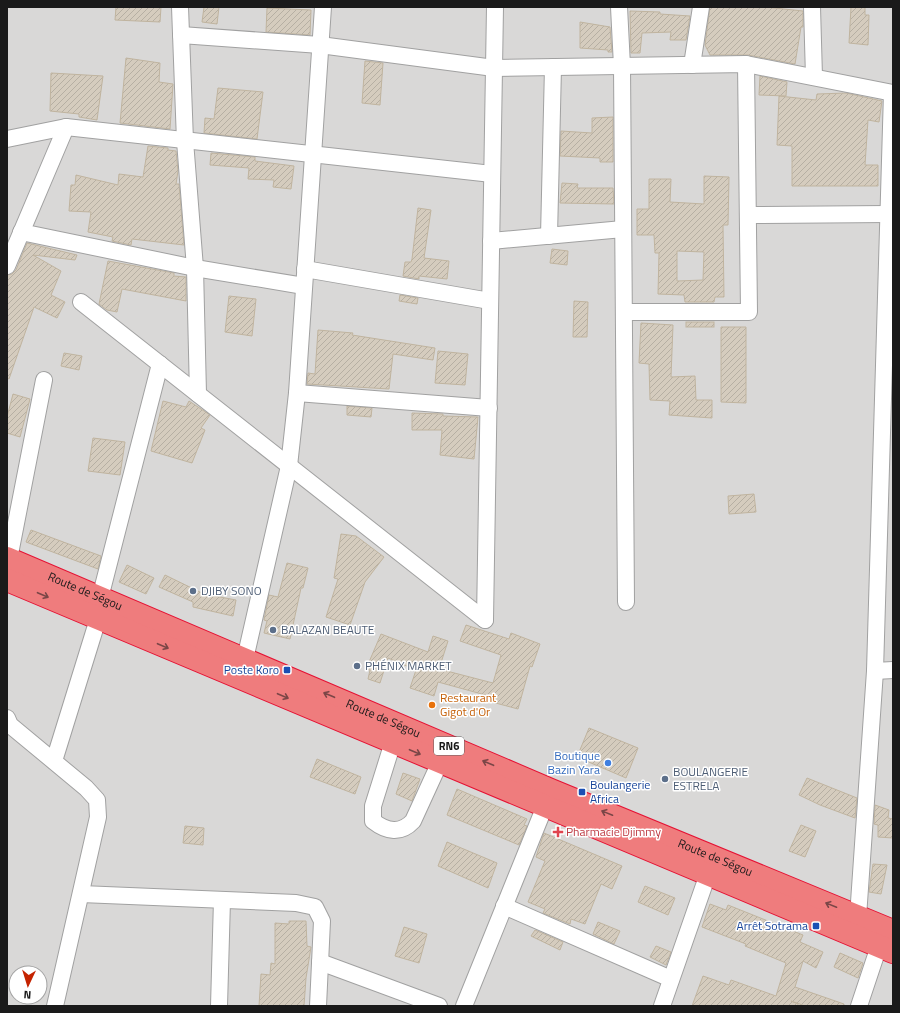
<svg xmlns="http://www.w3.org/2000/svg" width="900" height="1013" viewBox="0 0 900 1013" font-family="'Titillium Web',sans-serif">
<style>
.residential{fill:#d9d8d7;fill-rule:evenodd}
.building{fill:url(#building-hatch);stroke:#c0b49f;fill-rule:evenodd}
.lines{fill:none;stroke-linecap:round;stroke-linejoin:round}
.minor-casing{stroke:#a1a1a1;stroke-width:18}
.highway-casing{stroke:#e51234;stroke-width:24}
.minor{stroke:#fff;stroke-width:16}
.highway{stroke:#ef7c7d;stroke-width:22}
.oneway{stroke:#7a4647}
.service-dot{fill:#5c6f8a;stroke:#fff;stroke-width:1.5}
.transit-dot{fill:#1a4fb4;stroke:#fff;stroke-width:1.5}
.food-dot{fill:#e8710a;stroke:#fff;stroke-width:1.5}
.shop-dot{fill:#3f7fe0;stroke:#fff;stroke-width:1.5}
.health-dot{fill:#e0444e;stroke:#fff;stroke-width:1.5}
.labels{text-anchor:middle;stroke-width:3;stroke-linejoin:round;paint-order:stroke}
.shield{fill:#fff;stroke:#5f5f5f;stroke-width:1}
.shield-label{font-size:11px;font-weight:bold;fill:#1a1a1a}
.street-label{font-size:12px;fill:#1a1a1a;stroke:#fff}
.service-label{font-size:12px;fill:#4e5e75;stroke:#fff;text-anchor:start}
.transit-label{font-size:12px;fill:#164399;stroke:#fff;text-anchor:end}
.food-label{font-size:12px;fill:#c56008;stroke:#fff;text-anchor:start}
.shop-label{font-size:12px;fill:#366cbe;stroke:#fff;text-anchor:end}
.health-label{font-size:12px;fill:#be3a42;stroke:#fff;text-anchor:start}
</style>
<defs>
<pattern id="building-hatch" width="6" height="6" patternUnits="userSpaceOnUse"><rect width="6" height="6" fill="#d5ccbe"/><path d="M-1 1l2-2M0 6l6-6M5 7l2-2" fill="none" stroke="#b6afa3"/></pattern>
</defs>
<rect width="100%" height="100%" fill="#eeebde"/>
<!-- residential -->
<path class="residential" d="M7,7H893V1006H7ZM16,973H40V997H16Z"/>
<!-- building -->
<g class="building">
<path d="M116,7H161L160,22L115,20Z"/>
<path d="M204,7H219L217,24L202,22Z"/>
<path d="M710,7H765L803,11V27H801L795,64L748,55H710L705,45Z"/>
<path d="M851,7H865V15H869L868,45L849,43Z"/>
<path d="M267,8L311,10L310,35L266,32Z"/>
<path d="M630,11L660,12V14L690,16L686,40H670L671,32L642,33L640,53H631Z"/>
<path d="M580,22L610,27L612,52H608V50L580,48Z"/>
<path d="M126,58L160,63L159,82L173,84L170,129L120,123Z"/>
<path d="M365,61L383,63L380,105L362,103Z"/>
<path d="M51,73L103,76L97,120L79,117V114L50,111Z"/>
<path d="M760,76L787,82L786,96L759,95Z"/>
<path d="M218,88L263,92L257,139L204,133L205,118L214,119Z"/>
<path d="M846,93L882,101L879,122L868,120L865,165H878V186H792V146L777,145L779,96L816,100L817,94Z"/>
<path d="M613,117V162H600V158L560,156L561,131L592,133V118Z"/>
<path d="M148,146L168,148V150L176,151L178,171L176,184H179L184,245L132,239L131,245L112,241L113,237L88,232L91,212L69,211L71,185H75L76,175L118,185L119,174L143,177Z"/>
<path d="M211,153L255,157V161L294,166L291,189L273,187L274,180L248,179L249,168L210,165Z"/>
<path d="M704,176L729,177L728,225H723L724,297H715L714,302H685L684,295L658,294L659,253H655L654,235H637V209H649V179H671L670,202L704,204ZM677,251L704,252L703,280L677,281Z"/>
<path d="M562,183L578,184L577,188H613L614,204L560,203Z"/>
<path d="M418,208L431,210L424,258L449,261L447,279L419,276V279L403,276L405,262H411L412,259Z"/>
<path d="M27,243L77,255L75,260L33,255L61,271L51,295L65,302L57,318L34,307L9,379L7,378V275L12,274L16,270Z"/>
<path d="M552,249L568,251L567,265L550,263Z"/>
<path d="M108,261L174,273V276L186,277V301L122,289L117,312L107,310L99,304Z"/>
<path d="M400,295L418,298L417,304L399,301Z"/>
<path d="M229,296L256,299L252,336L225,332Z"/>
<path d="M574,301L588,302L587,337H573Z"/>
<rect x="686" y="322" width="28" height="5"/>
<path d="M641,323L673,325L671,377L695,376L696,400H712V418L669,415L670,401L650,400L649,364L639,363Z"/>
<path d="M721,327H746V403L721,402Z"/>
<path d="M318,330L353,333L352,335L435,348L433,360L393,354L389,389L307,384L308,373L315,374Z"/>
<path d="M438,351L468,354L465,385L435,383Z"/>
<path d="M64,353L82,356L79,370L61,366Z"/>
<path d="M13,394L30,399L20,437L7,433V417Z"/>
<path d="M163,401L186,407L189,401L210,415L201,428L205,430L192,463L151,451Z"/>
<path d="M347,406L372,408L371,417L347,415Z"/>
<path d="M412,413L443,414V416L478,417L474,459L440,455L442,430H412Z"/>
<path d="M93,438L125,442L120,475L88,471Z"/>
<path d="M754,494L756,512L729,514L728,496Z"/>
<path d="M31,530L101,556L98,569L26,542Z"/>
<path d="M341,534L356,536L384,557L365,582L350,625L326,617L338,579L334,578Z"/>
<path d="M287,563L308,568L303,588H301L290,639L264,633L267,621L264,620L269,595L278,597Z"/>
<path d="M127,565L154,578L146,594L119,582Z"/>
<path d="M165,575L204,594L236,600L233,616L193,607V602L159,587Z"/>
<path d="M466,625L509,639L511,633L540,644L532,667L530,666L518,709L488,701L489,696L438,682L434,696L410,688L416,670L388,658L380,683L368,679L370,670L366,669L381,634L428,652L433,636L448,641L439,669L493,683L501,655L460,641Z"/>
<path d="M589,728L638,748L626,778L577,757Z"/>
<path d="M317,759L361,777L355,794L310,777Z"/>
<path d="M403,773L420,779L412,801L396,794Z"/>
<path d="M807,778L857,798L855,818L820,805L799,795Z"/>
<path d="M457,789L527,819L524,825L527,826L519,845L447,815Z"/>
<path d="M875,805L889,810L888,818L893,819V838L878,837V825L874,824Z"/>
<path d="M801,825L816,831L805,857L789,851Z"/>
<path d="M185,826L204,828L203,845L183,843Z"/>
<path d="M544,833L622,866L612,889L601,884L585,924L571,919L570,924L543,913L545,909L528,902L545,861L536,857Z"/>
<path d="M447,842L497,863L488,888L438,866Z"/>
<path d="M873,864L887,865L881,894L869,892Z"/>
<path d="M645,886L675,898L668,915L638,902Z"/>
<path d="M710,904L726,910L728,905L803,935L800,942L823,952L816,968L803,961L795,987L844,1004V1006H805L791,1001L798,1004V1006H692L703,976L729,985L731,980L776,996L786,963L745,946L746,944L702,927Z"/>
<path d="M289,921H306L307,946L311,947L306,978L304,1006H259L261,974L270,975L271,963L275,964V923L289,924Z"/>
<path d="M598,922L620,931L614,944L593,934Z"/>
<path d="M404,927L427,934L419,963L395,956Z"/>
<path d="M535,930L563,942L560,950L531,936Z"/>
<path d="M656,946L671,952L666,965L650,957Z"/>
<path d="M840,953L863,963L858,978L834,967Z"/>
</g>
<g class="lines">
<!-- minor casing -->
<g class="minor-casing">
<g id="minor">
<path d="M180,7L185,141L195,268L198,394"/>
<path d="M619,7L622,66L626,602"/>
<path d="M812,7L814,77"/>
<path d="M181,35L320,45L494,68L746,64L893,93"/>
<path d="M692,65L701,7"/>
<path d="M7,139L66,127L492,174"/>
<path d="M748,215L888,214"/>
<path d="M21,232L195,268L304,286"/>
<path d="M549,236L553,67"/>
<path d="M491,241L623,229"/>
<path d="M7,266L66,127"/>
<path d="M305,269L490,301"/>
<path d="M81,302L485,620"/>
<path d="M624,312H749L746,64"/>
<path d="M297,393L489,408"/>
<path d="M9,559L44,380"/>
<path d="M100,598L160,364"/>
<path d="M485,620L495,7"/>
<path d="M245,659L289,466L297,393L323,7"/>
<path d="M875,671L893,670"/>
<path d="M7,718L10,725L86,788L97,800L98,817L55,1006"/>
<path d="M393,742L373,806V821C387,832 401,834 413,821L440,762"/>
<path d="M54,761L98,619"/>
<path d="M81,894L296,903L315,907L322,921L318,1006"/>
<path d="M504,906L671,979"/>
<path d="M858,917L875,671L892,93"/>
<path d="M320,962L439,1006"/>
<path d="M219,1006L222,900"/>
<path d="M464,1006L549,796"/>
<path d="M662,1006L708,874"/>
<path d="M859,1006L879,946"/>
</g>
</g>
<!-- highway casing -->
<g class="highway-casing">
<g id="highway">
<path id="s1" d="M7,558L551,790L893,931"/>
<path d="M7,580L893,952"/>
</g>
</g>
<!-- minor -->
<use href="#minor" class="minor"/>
<!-- highway -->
<use href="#highway" class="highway"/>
</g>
<!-- one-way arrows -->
<defs><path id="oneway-shaft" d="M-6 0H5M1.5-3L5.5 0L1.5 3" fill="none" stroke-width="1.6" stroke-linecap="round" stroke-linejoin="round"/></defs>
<g class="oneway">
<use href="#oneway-shaft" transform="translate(43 595) rotate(23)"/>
<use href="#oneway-shaft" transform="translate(163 646) rotate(23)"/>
<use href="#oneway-shaft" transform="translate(329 695) rotate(-157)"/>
<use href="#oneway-shaft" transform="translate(283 696) rotate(23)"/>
<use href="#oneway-shaft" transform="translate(415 752) rotate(23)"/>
<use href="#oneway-shaft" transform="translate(488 763) rotate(-157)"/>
<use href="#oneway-shaft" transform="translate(607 813) rotate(-158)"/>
<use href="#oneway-shaft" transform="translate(831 905) rotate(-158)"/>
</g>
<!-- markers -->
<g class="service-dot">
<circle cx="193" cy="591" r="4"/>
<circle cx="273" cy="630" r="4"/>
<circle cx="357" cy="666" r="4"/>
<circle cx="665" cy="779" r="4"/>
</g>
<g class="transit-dot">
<rect x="283" y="666" width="8" height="8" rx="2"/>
<rect x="578" y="788" width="8" height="8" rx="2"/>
<rect x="812" y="922" width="8" height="8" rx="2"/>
</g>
<circle class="food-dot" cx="432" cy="705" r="4"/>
<circle class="shop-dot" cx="608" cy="763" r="4"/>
<path class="health-dot" d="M556 826h4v4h4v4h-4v4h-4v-4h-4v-4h4z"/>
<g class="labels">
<!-- shield labels -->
<rect class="shield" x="434" y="737" width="30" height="18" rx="3"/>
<g class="shield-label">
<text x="449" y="750">RN6</text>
</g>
<!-- street labels -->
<g class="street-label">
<text dy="4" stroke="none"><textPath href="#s1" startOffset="85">Route de Ségou</textPath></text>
<text dy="4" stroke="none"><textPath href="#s1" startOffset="409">Route de Ségou</textPath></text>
<text dy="4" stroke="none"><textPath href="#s1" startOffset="769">Route de Ségou</textPath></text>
</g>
<!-- service labels -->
<g class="service-label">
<text x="201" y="595">DJIBY SONO</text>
<text x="281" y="634">BALAZAN BEAUTE</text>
<text x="365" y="670">PHÉNIX MARKET</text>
<text x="673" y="776">BOULANGERIE<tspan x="673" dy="14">ESTRELA</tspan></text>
</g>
<!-- transit labels -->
<g class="transit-label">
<text x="279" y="674">Poste Koro</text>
<text x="590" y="789" text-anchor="start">Boulangerie<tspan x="590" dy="14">Africa</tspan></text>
<text x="808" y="930">Arrêt Sotrama</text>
</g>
<!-- food labels -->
<g class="food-label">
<text x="440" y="702">Restaurant<tspan x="440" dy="14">Gigot d'Or</tspan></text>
</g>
<!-- shop labels -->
<g class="shop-label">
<text x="600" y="760">Boutique<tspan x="600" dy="14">Bazin Yara</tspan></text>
</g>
<!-- health labels -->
<g class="health-label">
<text x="566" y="836">Pharmacie Djimmy</text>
</g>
</g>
<!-- border -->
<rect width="900" height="1013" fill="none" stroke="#1a1a1a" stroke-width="16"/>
<!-- north arrow -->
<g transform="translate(28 985) rotate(184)"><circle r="19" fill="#ffffff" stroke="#a3a3a3"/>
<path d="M0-3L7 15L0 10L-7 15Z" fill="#c52300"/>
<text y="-6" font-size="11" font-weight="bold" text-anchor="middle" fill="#1a1a1a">N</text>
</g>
</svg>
